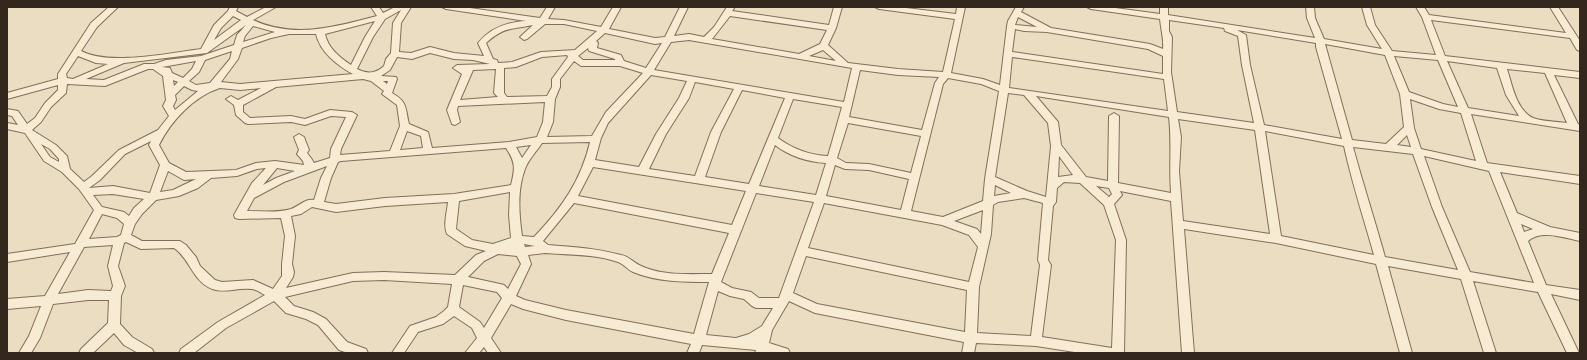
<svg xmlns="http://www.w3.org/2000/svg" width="1587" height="360" viewBox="0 0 1587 360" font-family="'Crimson Pro',serif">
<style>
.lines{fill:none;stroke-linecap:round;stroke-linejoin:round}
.minor-casing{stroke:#836f59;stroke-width:2}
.minor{fill:#f7ebd3;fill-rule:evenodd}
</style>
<rect width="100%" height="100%" fill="#ebddc1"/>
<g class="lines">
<!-- minor casing -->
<g class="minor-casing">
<path id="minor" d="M109,7H118L97,27L81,51C109,66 169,53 201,49L214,25L228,11L230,7H238L236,11L247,17L266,7H276L253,20C294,39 335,27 377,16L371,7H379L383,13L395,7H411L401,23L399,52L411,53L430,47L454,53L484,56L478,43C490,28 507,22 526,21L446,9L442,7H463L540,18L547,7H555L548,19L564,20L601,27L613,7H621L609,29L655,38L665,37L680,7H688L674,36L689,34L704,37L714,27L727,7H735L732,11L829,25L834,7H842L836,28L828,45L848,63L898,69L943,72L955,19L879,9L875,7H898L956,14L957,7H965L951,73L983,79L1000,85L1007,26L1008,21L1016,7H1024L1021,12L1051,28L1150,44L1163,49C1164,39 1161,30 1160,19L1091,9L1087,7H1108L1160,14V7H1168V15L1315,38L1307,18L1306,7H1314L1315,18L1324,39L1382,49L1367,25L1362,7H1370L1375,25L1392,51L1436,55L1422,17L1416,7H1424L1429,15L1566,33L1550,7H1558L1580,41V51L1577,50L1570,38L1431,20L1445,56L1580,72V78L1554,75L1578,124L1580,125V131L1471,114L1487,163L1580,176V184L1500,172L1517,213L1550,227L1580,233V241C1565,238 1541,229 1528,241L1546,285L1580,290V300L1551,294L1579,353H1567L1538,292L1473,281L1496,353H1484L1461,279L1388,266L1412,353H1400L1376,264L1276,243L1184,229L1194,353H1182L1171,201L1120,191L1122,195L1114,204L1126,240L1124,353H1081L1036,346L976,343L974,353H962L964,342L815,313L789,301L772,330L769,343L788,349L790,353H755L756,350L702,345L699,353H687L691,344L566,320L523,309L511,304L491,338L501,353H488L484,347L479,353H465L477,338L472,328L454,316L443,324L418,332L404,353H392L410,326L436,317L444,311L448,307L452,284L384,280L353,281L285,297L294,306L313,312L326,319L347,342L366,349L368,353H348L339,350L318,325L306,319L286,313L274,301L226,328L194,353H179L181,349L218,322L265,295C261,293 256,289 251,289C237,287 221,295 208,287C192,278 189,258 174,248L141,249L126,242L124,243L118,266L125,286L121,296L120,324L132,337L152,349L154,353H138L124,345L114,333L93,353H79L81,349L108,323L109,300H88L53,304L40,338L31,353H19L29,336L41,306L7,309V299L45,296L70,252L7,262V254L75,244L94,210L79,189L62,172L44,161L25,133L7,129V123L18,125L12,116L7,115V109L18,111L27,124L35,118L45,103L58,90V85L7,99V93L58,79V74L91,23ZM401,10L393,23L391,53L386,59L384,66C375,74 367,74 357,69L373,37L385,19ZM233,16L241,20L214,40L221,28ZM730,16L827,30L820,44L799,54L712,39ZM1018,17L1037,27L1015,25ZM1169,20L1224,28L1225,31L1238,36L1242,65L1254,123L1177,112L1171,72L1172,37L1169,31ZM375,21L365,37L351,65C339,57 328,48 325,34ZM545,24H564L597,31L575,50L541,52L512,62L498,63L497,60L493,59L486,43C505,26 511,30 533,25L520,37L524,40L527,39ZM246,25L237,35L234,45L201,56L166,60L154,64H144L104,80L86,79L124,63L207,53ZM253,26L275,32L243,42L245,36ZM1015,29L1024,31L1047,32L1148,49L1163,56V74L1012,52ZM1237,30L1316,43V47L1342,139L1264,125L1250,65L1246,35ZM605,33L655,44L662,43L646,68L624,61L621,55L597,48L598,43L596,41ZM289,34H316C320,52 338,66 353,74L240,84L221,82L238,59L242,48L271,38ZM689,40L852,68L844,102L654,70L671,42ZM1325,44L1385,55L1400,94L1404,127L1386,144L1352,140ZM588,48L589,51L615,59V60H583L578,56ZM823,50L836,61L809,56ZM232,51L230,59L210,83L196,85L189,81L199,72L205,60ZM430,53L454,59L473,60L490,64L457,65L453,68L462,74L447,110L452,124L455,125L460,122L457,110L458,106L545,102L543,122L537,137L509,142L432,148L428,132L409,124C405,108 408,102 392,93L397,79L396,77L381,76L390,70L397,57L412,59ZM567,55L568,57L552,79V87L547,96L507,97L504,93V68L516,67L542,57ZM78,56L96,63L108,64L73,79L67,78L66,74ZM1394,56L1438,60L1458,107L1443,104L1409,92ZM1012,57L1164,79L1168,111L1009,88ZM196,61L192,69L183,78L172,73L170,68L162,67ZM574,61L581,66H620L643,73L606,112L592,136L547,137L553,122L555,99L560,87V79ZM1447,61L1497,68L1506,95L1519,116L1468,108ZM148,69H153L163,76L166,100L163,106L169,116L158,130L119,150L92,176L84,182L70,169L67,156L56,145L32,130L41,122L51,107L66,93L67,84L105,86ZM496,69L494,93L498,97L460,100L473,70ZM1507,69L1545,73L1567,123C1558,122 1541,121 1533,118C1516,110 1512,84 1507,69ZM860,70L898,75L939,77L935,83L922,130L849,117ZM651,75L687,81L679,98L656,134L639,167L595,160L601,138L608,123ZM948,78L981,84L999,91L985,179L983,201L943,217L911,211L943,84ZM363,79L371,81L384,91L382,94L397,105L400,126L390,151L340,155L341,149L357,115L352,112L330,110L305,119L291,116L250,118L243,112V105L276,87ZM173,80L178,82L174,86ZM383,81H388L387,84ZM695,82L734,89L711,132L695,176L649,169L666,134L689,98ZM184,86L192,90L198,91L175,110L173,106L176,100L175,95ZM220,88L240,90L261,88L238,100L231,96L226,99L234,105L236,115L245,123L248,124L291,122L305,125L331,116L346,117L331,149L330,158L314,163L311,158L307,153L309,150L304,137L299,134L294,137L299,150L297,154L303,161L304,165L275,161L256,163L236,170L186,172L169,163L159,145C171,121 194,96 220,88ZM742,90L785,98L749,184L705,177L721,132ZM1008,93L1024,95L1048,123L1051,146L1046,197L1027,191L995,177ZM1036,96L1169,117C1172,143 1169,168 1171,193L1118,183L1119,116L1114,113L1109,116L1108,181L1086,177L1061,145L1058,122ZM793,99L842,107L828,156C809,155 793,149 778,138ZM1410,99L1439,109L1461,113L1476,161L1421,149L1414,128ZM1178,119L1255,130L1270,234L1183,221L1179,171L1181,137ZM848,123L921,136L911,173L869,164L846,163L837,158ZM407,131L421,136L423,148L400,150ZM1265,131L1344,146C1352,183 1364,219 1374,255L1281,236ZM1407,135L1411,147L1397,145ZM151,141L149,145L160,165L150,193L113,186L89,188L100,180L125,154ZM590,142C581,181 561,209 534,237L522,236C519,214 517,190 525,169C528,160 537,151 542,143ZM41,144L50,149L59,159V162L50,157ZM531,145L522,158L516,147ZM775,145C789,156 808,162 826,163L816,195L759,186ZM1353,147L1413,154L1432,207L1458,270L1385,257C1375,221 1363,184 1353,147ZM506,148C516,163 515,169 511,185L454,194L385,198L336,204L324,202L331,178L338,162L341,161ZM1059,156L1073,175L1058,177ZM1424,156L1489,171L1534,283L1470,272L1442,207ZM835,165L845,169L869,170L909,179L901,210L826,196ZM327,166L321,178L314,200C306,198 299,206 291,209C278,213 261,211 247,211L254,198L284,182ZM593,167L746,191L732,225L578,196ZM266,168L252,183L234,215L235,218L239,219L281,218L285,236L282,264V276L273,289L253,280L222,282L215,280L200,266L196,257L186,245L180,241H142L131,235L135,224L142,214L156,200L179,196L198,188L211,178L237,176L257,169ZM277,168L295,171L276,178L263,185ZM168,171L184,180L196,179L173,190L160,192ZM1064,182L1080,183L1104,205L1116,240L1112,348L1042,337L1051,265L1048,260L1053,206L1056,202L1057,188ZM995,185L1011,193L994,196ZM1096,186L1109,188L1112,194L1109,197ZM510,192L509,215L511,238L493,244L472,240L456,229L459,201ZM756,193L814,202L779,298H759L751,292L732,288L721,282ZM113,194L144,199L134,208L129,216L124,212L102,207L93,195ZM1024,198L1043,203L1038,260L1040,265L1031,336L977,333L979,287L991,234L993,205L998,202ZM448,202C447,212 443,225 447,234L465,246L486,251L476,255L455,275L384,272L353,273L286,288L293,277L294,272L292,264L295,236L291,216L301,214L312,207L336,212L385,206ZM574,203L729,233L712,274C689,274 660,276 639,265C633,262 628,256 621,255C596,248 573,247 548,245L543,241ZM824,203L942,225L969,235L978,247L969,282L808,248ZM983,210L981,234L977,229L954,221ZM102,214L117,218L124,224L121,235L117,237L89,239ZM1521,224L1533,229L1524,232ZM524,244L535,246L525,247ZM113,245L108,266L113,286L111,291L88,290L58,294L84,247ZM545,253C569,255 596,254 618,262C624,264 628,270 633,272C657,282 684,282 709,282L694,334L566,310L525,300L516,296L531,264L528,255ZM498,254L517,256L521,264L508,289L504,285L500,284L468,277L484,261ZM806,256L967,290L965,332L817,304L793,293ZM463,285L497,292L502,298L484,328L480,322L459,307ZM718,291L730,296L744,299L752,306L756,308H773L762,326L749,334L736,338L706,335Z"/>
</g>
<!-- minor -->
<use href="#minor" class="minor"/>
</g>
<!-- border -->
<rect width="1587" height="360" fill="none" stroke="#34271d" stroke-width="16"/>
</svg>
